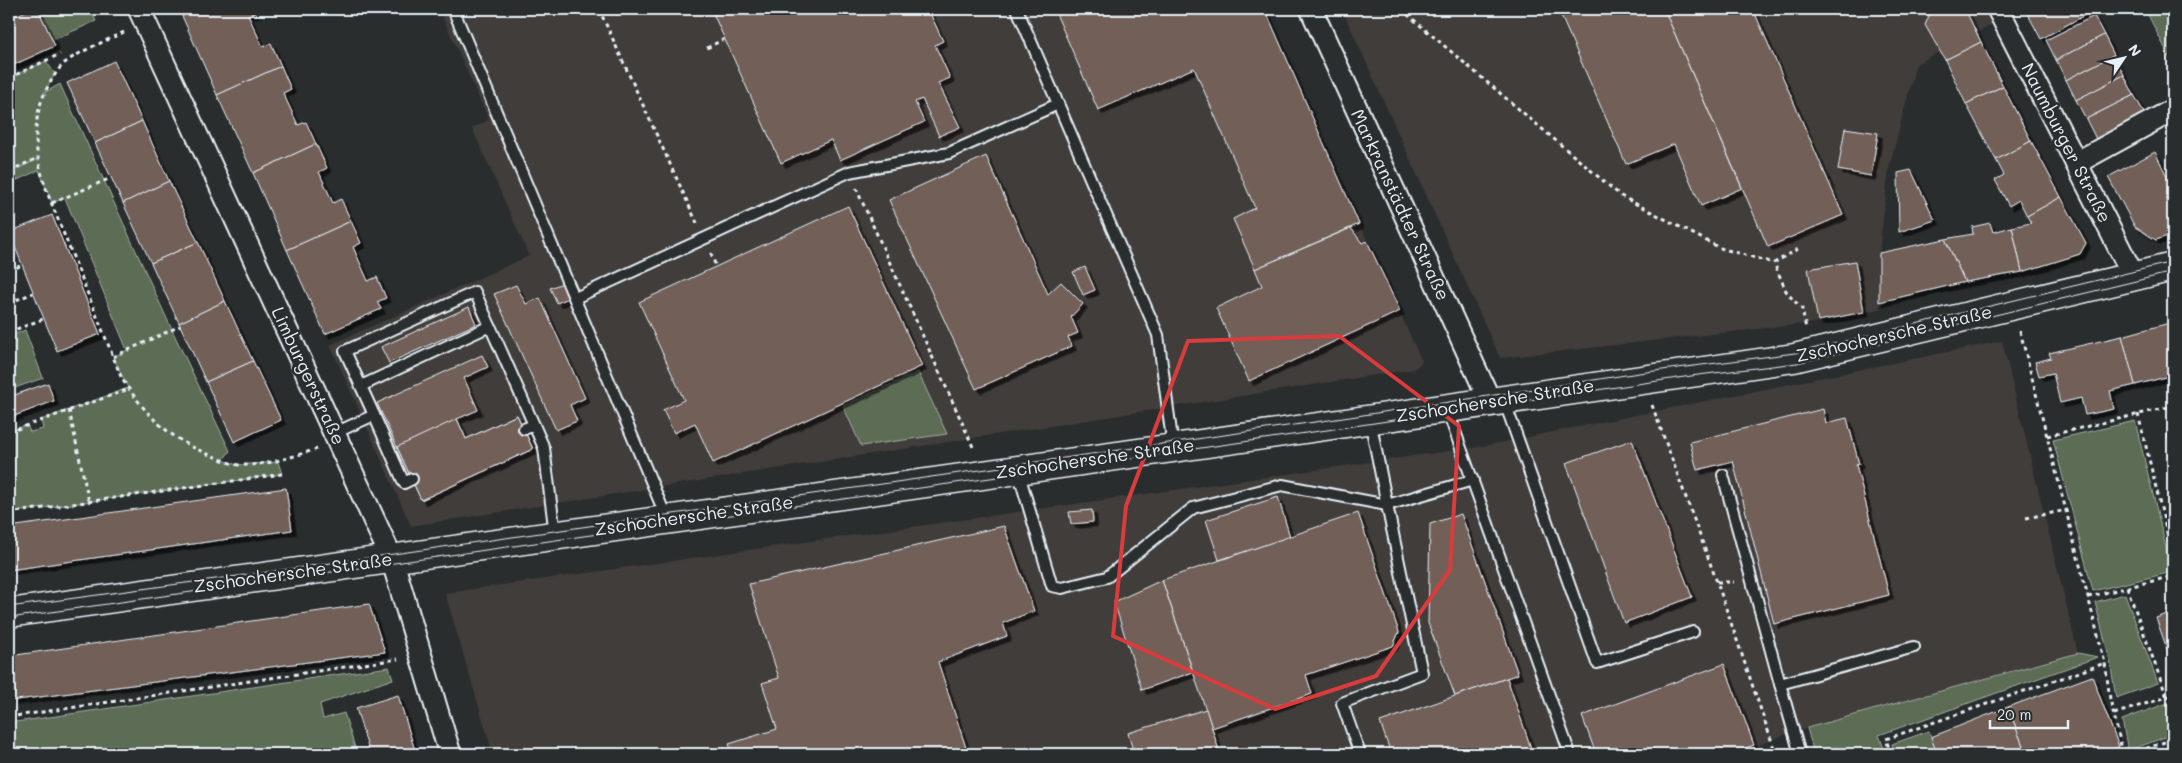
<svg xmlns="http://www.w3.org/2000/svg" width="2182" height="763" viewBox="0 0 2182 763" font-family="Mali,sans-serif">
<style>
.built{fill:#403d3b}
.green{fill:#5d6c54;stroke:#a2aea6}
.building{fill:#726159;stroke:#e8f1f8;filter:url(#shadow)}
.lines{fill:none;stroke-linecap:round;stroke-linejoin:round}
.lane-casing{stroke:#e8f1f8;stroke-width:14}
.street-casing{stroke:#e8f1f8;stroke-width:25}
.secondary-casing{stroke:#e8f1f8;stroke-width:31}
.path{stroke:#e8f1f8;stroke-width:3;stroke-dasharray:4 4;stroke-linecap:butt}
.lane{stroke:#2a2d2e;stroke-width:10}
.street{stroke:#2a2d2e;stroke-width:21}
.secondary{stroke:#2a2d2e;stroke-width:28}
.tram{stroke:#e8f1f8;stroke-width:1}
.marked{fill:none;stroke:#d83c3d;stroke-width:4;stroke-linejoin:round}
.labels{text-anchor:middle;stroke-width:5;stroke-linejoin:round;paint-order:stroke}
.street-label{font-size:18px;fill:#e8f1f8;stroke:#2a2d2e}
</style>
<defs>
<filter id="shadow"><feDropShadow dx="4.5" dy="4.5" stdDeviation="0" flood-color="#0009"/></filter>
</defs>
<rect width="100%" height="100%" fill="#2a2d2e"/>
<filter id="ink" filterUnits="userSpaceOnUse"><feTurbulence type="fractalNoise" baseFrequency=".02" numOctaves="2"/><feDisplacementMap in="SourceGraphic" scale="10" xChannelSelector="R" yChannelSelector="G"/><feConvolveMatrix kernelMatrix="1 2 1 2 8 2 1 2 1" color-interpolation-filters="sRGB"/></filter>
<g filter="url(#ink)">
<!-- built -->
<g class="built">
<path d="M439,9H1263L1422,362L1414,369L411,526L330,345L529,256L472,128L489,120Z"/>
<path d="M1342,9H1998L2003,19L1916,64L1889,168L1879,253L1880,309L1811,323L1500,358Z"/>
<path d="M2002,341L2078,653L1830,721L1779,737L1738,754H493L445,593L1484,446Z"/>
</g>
<!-- green -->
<g class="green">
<path d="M38,9H90L96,21L53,40Z"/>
<path d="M2145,9H2173V27L2167,30L2173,43V64Z"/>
<path d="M46,61L55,74L44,93L60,84L172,330L230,451L223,460L237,465L278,462L282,474L9,513V432L27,425L30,432L43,429L41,420L128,388L113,357L127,350L65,198L52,203L39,170L15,181L9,192V173L38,159L9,171V78Z"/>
<path d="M25,330L43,378L9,390V337Z"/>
<path d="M918,372L947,434L861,446L843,406Z"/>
<path d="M2135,421L2172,572L2093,591L2053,440Z"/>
<path d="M2125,594L2158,683L2116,698L2110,661L2095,602Z"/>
<path d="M2078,653L2098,657L1879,735L1886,754H1840L1837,747L1827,754H1814L1807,728Z"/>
<path d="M389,667L393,679L320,704L323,719L344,713L357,754H9V723Z"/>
<path d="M2173,701V734L2128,751L2122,720Z"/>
<path d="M1929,731L1937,754H1895L1892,744Z"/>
</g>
<!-- building -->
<g class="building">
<path d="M30,9H38L55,46L9,67V19Z"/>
<path d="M179,9H197L182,16Z"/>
<path d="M197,9H255L257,12L248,15L263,47L271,43L281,66L217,95L182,16Z"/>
<path d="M711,9H882L884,13L893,9H928L943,41L935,45L950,78L938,83L960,127L939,136L922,99L915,102L924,122L840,160L831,140L781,163Z"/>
<path d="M1054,9H1265L1359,224L1255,269L1233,219L1255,208L1194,68L1098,110Z"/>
<path d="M1558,9H1664L1742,188L1701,206L1674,144L1626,164Z"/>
<path d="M1664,9H1753L1843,215L1768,247Z"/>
<path d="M1932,9H1965L1981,42L1945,60L1925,25Z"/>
<path d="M2025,9H2082L2085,15L2041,39Z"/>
<path d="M2094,16L2104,35L2056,60L2046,40Z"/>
<path d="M2173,27V43L2167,30Z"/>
<path d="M2104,35L2114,55L2066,80L2056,60Z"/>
<path d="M1981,42L2003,86L1966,104L1945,60Z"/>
<path d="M2114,55L2124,75L2076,100L2066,80Z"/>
<path d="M114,61L142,121L95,143L67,83Z"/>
<path d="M281,66L291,89L283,93L298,125L306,122L316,144L253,173L217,95Z"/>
<path d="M2124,75L2134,95L2086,119L2076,100Z"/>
<path d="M2003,86L2031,141L1996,160L1966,104Z"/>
<path d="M2134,95L2145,114L2096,139L2086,119Z"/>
<path d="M142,121L169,181L123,203L95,143Z"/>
<path d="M1845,128L1878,133L1871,176L1838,170Z"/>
<path d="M2031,141L2061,197L2027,216L2019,200L2009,206L1995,180L2004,175L1996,160Z"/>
<path d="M316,144L327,168L319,172L333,203L341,199L351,221L287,250L253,173Z"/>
<path d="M2155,152L2171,184H2173V234L2156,240L2135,227L2108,177Z"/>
<path d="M986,156L1048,294L1061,282L1083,304L1071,317L1078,333L1068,337L1072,346L976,389L889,200Z"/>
<path d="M1911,170L1935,220L1899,232L1898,173Z"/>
<path d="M169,181L198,242L151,263L123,203Z"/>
<path d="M2061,197L2086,243L2080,254L2022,272L2012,227L2031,223L2027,216Z"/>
<path d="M848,206L922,366L713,463L695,423L674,433L663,410L684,400L639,302Z"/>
<path d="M52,215L100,334L57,351L9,232Z"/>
<path d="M351,221L361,243L353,247L368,281L377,277L386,298L377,302L381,309L325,334L287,250Z"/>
<path d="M1990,223L1993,232L2012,227L2022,272L1965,282L1945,239L1973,234L1972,227Z"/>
<path d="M1351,228L1362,243L1367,241L1400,311L1249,381L1216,308L1262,286L1255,269Z"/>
<path d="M1945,239L1965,282L1879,302V253Z"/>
<path d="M198,242L225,301L179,323L151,263Z"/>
<path d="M1855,261L1864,312L1818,321L1808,269Z"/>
<path d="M1085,267L1095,290L1083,295L1073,272Z"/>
<path d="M565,282L571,297L557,303L550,288Z"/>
<path d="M516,285L526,304L540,298L585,398L570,405L577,421L556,430L494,294Z"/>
<path d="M225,301L253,361L206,382L179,323Z"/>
<path d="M469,307L476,324L389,363L381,347Z"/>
<path d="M2173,322V375L2135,385L2122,336Z"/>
<path d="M2122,336L2135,385L2110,391L2114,409L2085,415L2081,398L2060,403L2053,373L2039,376L2035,362L2051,358L2049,353Z"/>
<path d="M482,355L488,367L464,378L478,410L457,419L466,439L517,415L533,449L421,500L377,403Z"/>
<path d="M253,361L281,420L234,442L206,382Z"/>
<path d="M48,383L54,401L9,418V397Z"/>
<path d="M1823,409L1826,423L1847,418L1859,464L1856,465L1889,595L1774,624L1733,461L1697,470L1690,442Z"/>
<path d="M517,415L533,449L421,500L397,447L457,419L466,439Z"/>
<path d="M2173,432V460L2167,434Z"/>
<path d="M1632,440L1692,597L1624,623L1566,463Z"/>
<path d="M286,488L292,530L9,570V527Z"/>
<path d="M1278,497L1290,537L1219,560L1206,520Z"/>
<path d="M1092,510L1093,522L1071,524L1069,512Z"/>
<path d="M1358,513L1399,632L1393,646L1306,675L1312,694L1212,728L1162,580Z"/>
<path d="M1461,514L1518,674L1455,696L1428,623L1430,524Z"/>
<path d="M1004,526L1034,611L1003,623L1007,636L938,662L968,754H733L729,744L777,729L762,683L779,678L749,584Z"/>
<path d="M1162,580L1193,672L1142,690L1114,602Z"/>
<path d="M369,604L385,652L9,701V656Z"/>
<path d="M2173,612V666L2156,618Z"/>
<path d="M1724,664L1754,745L1729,754H1596L1582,716Z"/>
<path d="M2092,676L2119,747L2099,754H2026L2008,707Z"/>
<path d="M1507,678L1533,754H1391L1380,722Z"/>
<path d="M398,695L416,754H370L356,708Z"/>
<path d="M2008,707L2026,754H1937L1931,737Z"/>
<path d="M1206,709L1220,754H1134L1128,733Z"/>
<path d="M2173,749V754H2157Z"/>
</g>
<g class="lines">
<!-- lane casing -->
<g class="lane-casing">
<g id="lane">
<path d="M453,9L667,519"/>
<path d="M1017,9L1158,335L1173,447"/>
<path d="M575,298L849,172L949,153L1058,104"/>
<path d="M361,386L490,326"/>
<path d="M1504,400L1597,663L1693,632"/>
<path d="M1447,409L1570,754"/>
<path d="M374,415L345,351L475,292L534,425"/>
<path d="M524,429L534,425L544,448L555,534"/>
<path d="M335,433L374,415L404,483L412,479"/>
<path d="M1018,471L1052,586L1062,588L1107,577L1193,508L1282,485L1387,505L1370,420"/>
<path d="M1723,475L1780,684"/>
<path d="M1360,754L1342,703L1422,673L1387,505L1473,480"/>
<path d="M1800,754L1780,684L1914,647"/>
</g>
</g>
<!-- street casing -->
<g class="street-casing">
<g id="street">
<path d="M139,9L392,559L450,754"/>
<path d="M1311,9L1490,401"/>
<path d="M1998,9L2134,277"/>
<path d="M2076,163L2173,110"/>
</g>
</g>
<!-- secondary casing -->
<g class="secondary-casing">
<path id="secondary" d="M9,613L1173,448L1794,358L2173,267"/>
</g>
<!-- path -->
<g class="path">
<path d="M599,9L697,223"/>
<path d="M1401,9L1621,196L1720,248L1774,263"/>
<path d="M124,32C106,41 82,50 66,62C59,67 54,76 50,83C28,120 35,158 49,197L122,379C147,416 170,440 213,456C221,459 230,464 239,465C266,466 291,457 317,449"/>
<path d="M707,48L724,39"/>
<path d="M9,78L60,54"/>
<path d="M9,171L38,158"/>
<path d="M856,188L974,449"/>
<path d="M52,203L111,178"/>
<path d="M1798,249L1774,263L1787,293L1802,309L1806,329"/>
<path d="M711,253L716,267"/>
<path d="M9,271L22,265"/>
<path d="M9,303L33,293"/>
<path d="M2020,331L2105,663"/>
<path d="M9,332L43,319"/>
<path d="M113,357L180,326"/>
<path d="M1652,405L1717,582L1776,754"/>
<path d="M69,410L89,502"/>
<path d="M2138,414L2173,557"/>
<path d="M9,432L129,389"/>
<path d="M2047,436L2173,406"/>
<path d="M9,507L14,526"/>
<path d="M9,513L282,474"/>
<path d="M2026,518L2067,510"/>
<path d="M1717,582H1734"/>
<path d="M2127,587L2167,697"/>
<path d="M2088,597L2173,576"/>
<path d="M2114,714L2173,695"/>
<path d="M9,717L398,659"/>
<path d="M1891,754L1886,739L2105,663L2110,699L2123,754"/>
<path d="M2131,754L2173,739"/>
</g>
<!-- lane -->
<use href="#lane" class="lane"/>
<!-- street -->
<use href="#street" class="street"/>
<!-- secondary -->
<use href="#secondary" class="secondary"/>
<!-- tram -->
<g class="tram">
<path d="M9,607L289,569L1350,417L1639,373L1795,353L2173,262"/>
<path d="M9,618L1327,430L1698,375L1797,363L2173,272"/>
</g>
</g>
</g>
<!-- marked area -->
<path class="marked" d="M1339,336L1459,426L1450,570L1376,676L1275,709L1113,636L1126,506L1188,341Z"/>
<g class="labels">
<!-- street labels -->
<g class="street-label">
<text transform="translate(2066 143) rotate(63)" y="6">Naumburger Straße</text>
<text transform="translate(1400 205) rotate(65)" y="6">Markranstädter Straße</text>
<text transform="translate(1894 334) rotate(-13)" y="6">Zschochersche Straße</text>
<text transform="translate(308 376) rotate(65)" y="6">Limburgerstraße</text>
<text transform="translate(1495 401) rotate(-9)" y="6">Zschochersche Straße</text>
<text transform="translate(1095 459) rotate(-8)" y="6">Zschochersche Straße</text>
<text transform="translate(694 516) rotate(-8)" y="6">Zschochersche Straße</text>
<text transform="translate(293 573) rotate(-8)" y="6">Zschochersche Straße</text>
</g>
</g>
<!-- margin -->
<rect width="2182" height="763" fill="none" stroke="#2a2d2e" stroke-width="30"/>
<rect x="15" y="15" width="2152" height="733" fill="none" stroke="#e8f1f8" stroke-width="2" filter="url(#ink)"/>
<!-- north arrow -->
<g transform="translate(2124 58) rotate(55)" stroke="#2a2d2e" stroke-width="4" paint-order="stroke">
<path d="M0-4L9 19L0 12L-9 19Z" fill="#e8f1f8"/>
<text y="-8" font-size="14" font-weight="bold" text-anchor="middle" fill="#e8f1f8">N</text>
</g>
<!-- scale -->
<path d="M1990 720v8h78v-8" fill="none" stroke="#e8f1f8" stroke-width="2.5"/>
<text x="1997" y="720" font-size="15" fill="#e8f1f8" stroke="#2a2d2e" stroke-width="4" paint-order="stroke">20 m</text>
</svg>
